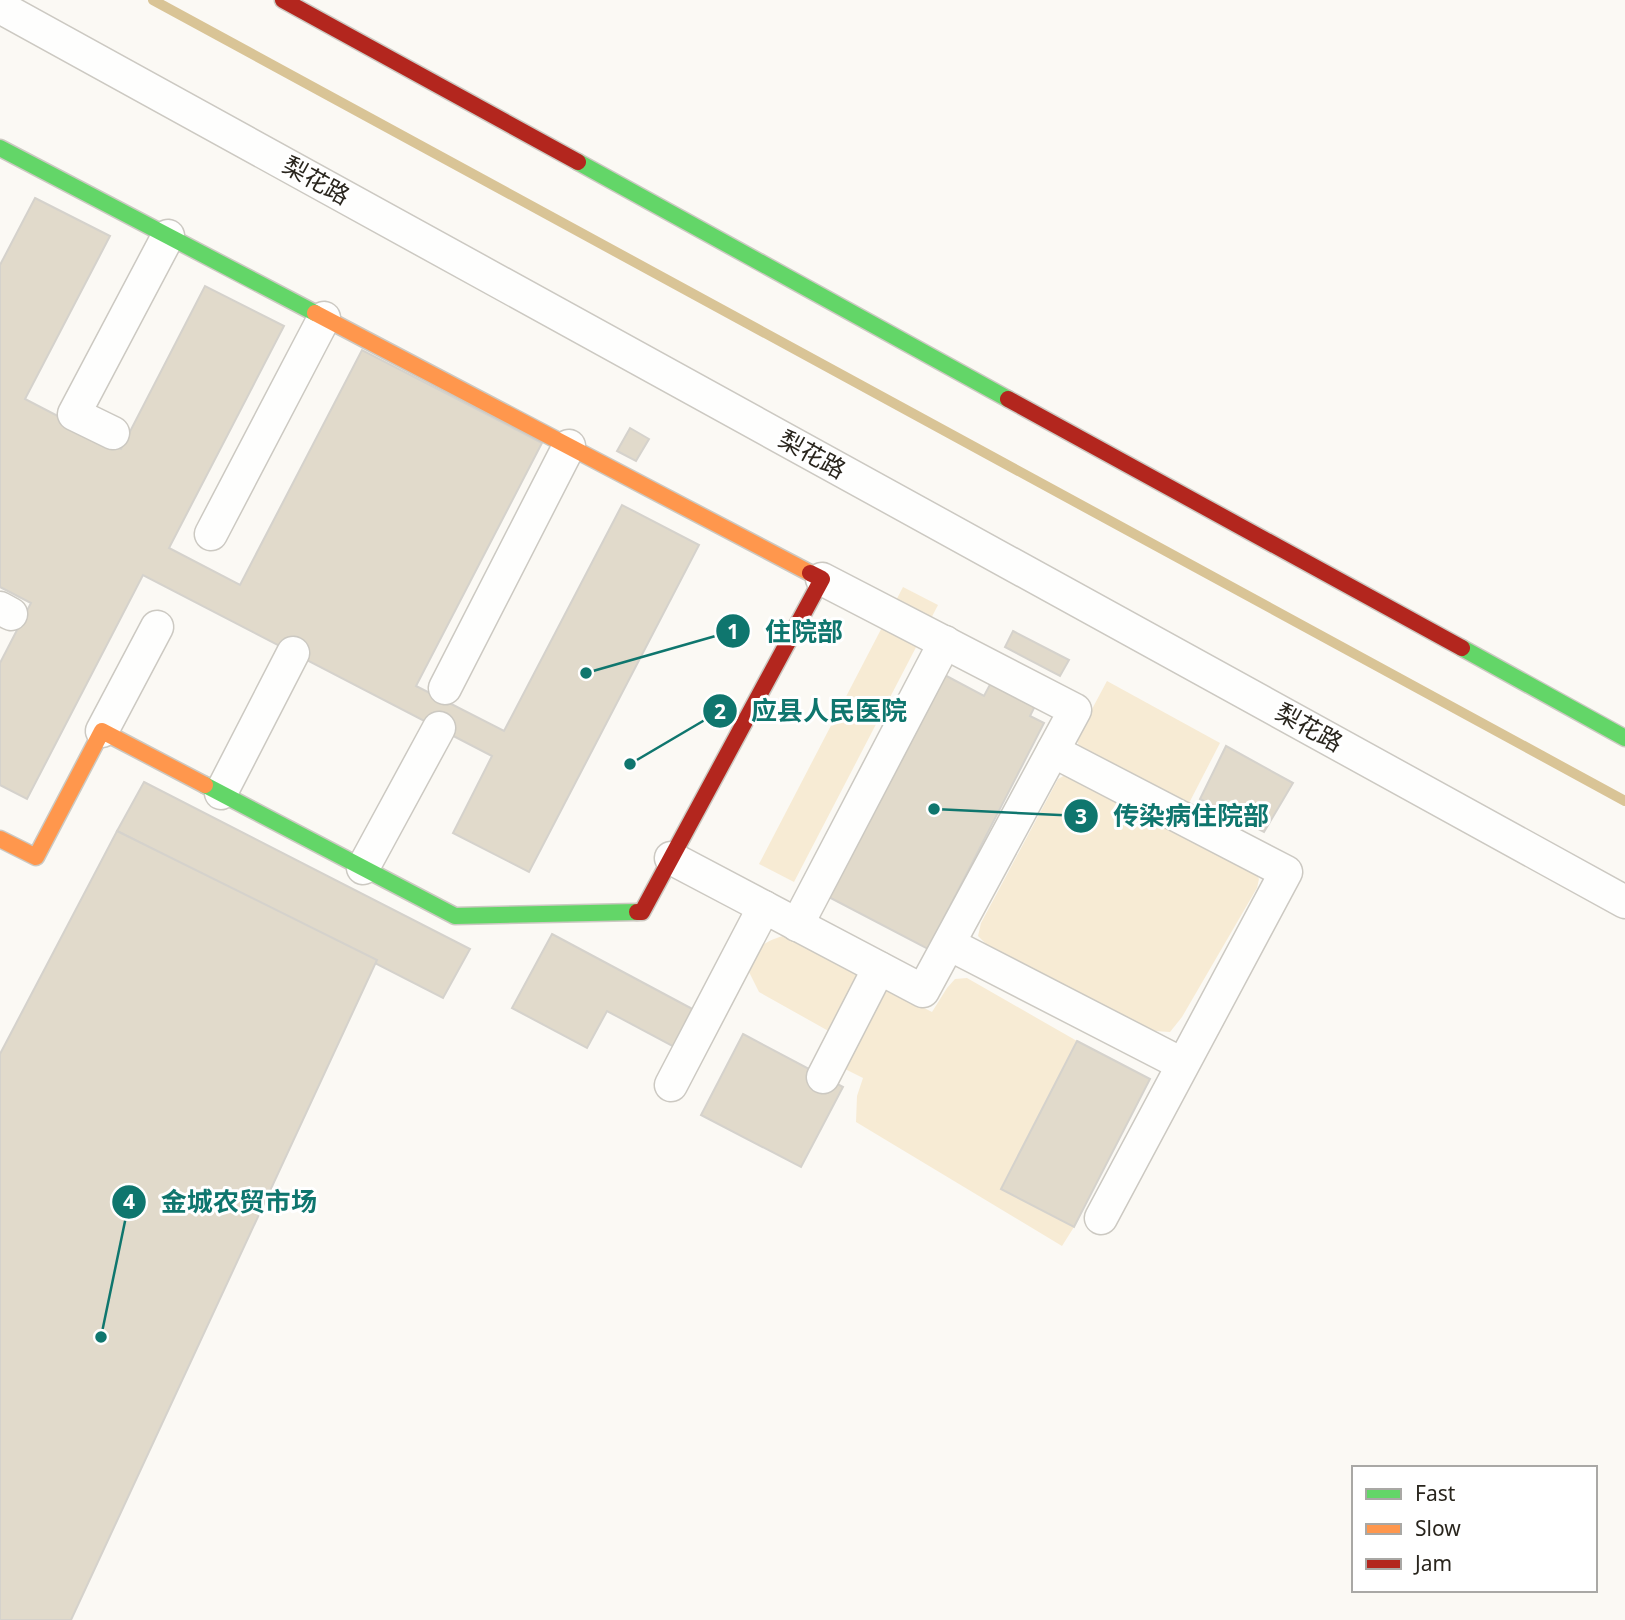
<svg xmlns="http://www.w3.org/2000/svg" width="1625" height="1620" viewBox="0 0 1625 1620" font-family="'Noto Sans','Noto Sans SC',sans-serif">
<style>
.green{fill:#f7ebd4}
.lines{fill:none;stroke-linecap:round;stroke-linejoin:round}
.stream{stroke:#d9c496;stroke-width:10}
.building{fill:#e1dacb;stroke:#d5d2cc;stroke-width:2}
.street-casing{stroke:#ccc9c2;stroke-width:35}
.fast-casing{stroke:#ccc9c2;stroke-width:19}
.slow-casing{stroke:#ccc9c2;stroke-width:19}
.jam-casing{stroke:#ccc9c2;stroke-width:19}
.street{stroke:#fefefd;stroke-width:32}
.fast{stroke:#63d668;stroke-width:16}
.slow{stroke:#ff974d;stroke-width:16}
.jam{stroke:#b3261e;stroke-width:16}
.labels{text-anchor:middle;stroke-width:6;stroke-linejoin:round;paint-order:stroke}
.street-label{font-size:24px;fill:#29251d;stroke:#fff}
.leader{fill:none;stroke:#0f766e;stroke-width:2.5}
.callout-dot{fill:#0f766e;stroke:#fff;stroke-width:2.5}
.mark-label{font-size:21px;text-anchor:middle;font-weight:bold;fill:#fff}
.callout-label{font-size:26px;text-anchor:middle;font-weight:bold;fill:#0f766e;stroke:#fff;stroke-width:6;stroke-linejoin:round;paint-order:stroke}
</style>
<rect width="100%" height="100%" fill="#fbf9f4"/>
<!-- green -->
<g class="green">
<path d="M903,587L938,605L794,882L759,864Z"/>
<path d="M1107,681L1220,743L1187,807L1082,752L1076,739Z"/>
<path d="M1067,774L1255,872L1259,879L1257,888L1182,1017L1170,1032L1154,1031L986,944L978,936L981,923L1058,779Z"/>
<path d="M783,936L932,1012L947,988L955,979L967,978L1077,1041L1001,1189L1074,1227L1062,1246L856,1122L857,1096L863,1078L845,1069L857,1047L759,992L749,972C755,949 760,943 783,936Z"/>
</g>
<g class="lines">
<!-- stream -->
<path class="stream" d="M153,0L1625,801"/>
</g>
<!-- building -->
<g class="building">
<path d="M35,198L110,236L25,399L121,449L205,286L284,326L169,548L240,585L362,350L542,443L416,686L504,731L622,505L699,545L529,872L453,833L492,756L143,575L27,799L0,785V663L31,603L0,587V265Z"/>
<path d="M630,428L649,439L636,461L617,451Z"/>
<path d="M1013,631L1069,660L1060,676L1005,647Z"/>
<path d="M939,672L984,696L994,677L1038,700L1030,716L1044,723L928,949L823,894Z"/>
<path d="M1226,746L1293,783L1264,832L1200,799Z"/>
<path d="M144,782L470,949L443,998L117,831Z"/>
<path d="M117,831L377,960L71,1620H0V1054Z"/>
<path d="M552,934L698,1012L678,1049L607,1011L587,1048L512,1008Z"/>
<path d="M743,1034L843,1087L801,1167L701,1115Z"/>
<path d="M1077,1041L1150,1079L1074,1227L1001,1189Z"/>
</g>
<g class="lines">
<!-- street casing -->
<g class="street-casing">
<g id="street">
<path d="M0,7L1625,902"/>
<path d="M113,433L74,414L168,236"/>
<path d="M211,534L324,318"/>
<path d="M0,608L11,614"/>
<path d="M445,688L569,446"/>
<path d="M102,731L157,627"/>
<path d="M1053,751L1286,872L1101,1218"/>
<path d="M221,793L293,653"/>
<path d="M671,858L923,991L1075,710L822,579"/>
<path d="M363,868L439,728"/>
<path d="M797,925L945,642"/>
<path d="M949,944L1182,1064"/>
<path d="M823,1077L879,968"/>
<path d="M671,1085L764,907"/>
</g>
</g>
<!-- fast casing -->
<g class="fast-casing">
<g id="fast">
<path d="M0,148L315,313"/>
<path d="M578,162L1008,399"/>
<path d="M1462,648L1625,738"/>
<path d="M205,785L455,916L637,912"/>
</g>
</g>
<!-- slow casing -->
<g class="slow-casing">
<g id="slow">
<path d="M315,313L810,573"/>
<path d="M0,839L36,857L102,731L205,785"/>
</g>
</g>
<!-- jam casing -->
<g class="jam-casing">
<g id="jam">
<path d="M283,0L578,162"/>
<path d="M1008,399L1462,648"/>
<path d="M637,912H642L822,579L810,573"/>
</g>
</g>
<!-- street -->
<use href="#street" class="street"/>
<!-- fast -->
<use href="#fast" class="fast"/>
<!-- slow -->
<use href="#slow" class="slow"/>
<!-- jam -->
<use href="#jam" class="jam"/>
</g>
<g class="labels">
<!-- street labels -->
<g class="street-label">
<text transform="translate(316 181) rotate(29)" y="8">梨花路</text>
<text transform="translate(812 455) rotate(29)" y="8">梨花路</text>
<text transform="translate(1309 728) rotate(29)" y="8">梨花路</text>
</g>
</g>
<!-- callouts -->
<path class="leader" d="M586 673L733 631M630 764L720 711M934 809L1081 816M101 1337L129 1202"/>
<g class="callout-dot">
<circle cx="586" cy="673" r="7"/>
<circle cx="630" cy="764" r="7"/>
<circle cx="934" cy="809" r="7"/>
<circle cx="101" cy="1337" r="7"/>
<circle cx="733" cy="631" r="18"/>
<circle cx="720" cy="711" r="18"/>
<circle cx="1081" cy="816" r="18"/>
<circle cx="129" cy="1202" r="18"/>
</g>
<g class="mark-label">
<text x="733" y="639">1</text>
<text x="720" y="719">2</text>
<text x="1081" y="824">3</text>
<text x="129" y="1209">4</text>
</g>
<g class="callout-label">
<text x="804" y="641">住院部</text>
<text x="829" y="720">应县人民医院</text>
<text x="1191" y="825">传染病住院部</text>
<text x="239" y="1211">金城农贸市场</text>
</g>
<!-- legend -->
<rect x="1352" y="1466" width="245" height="126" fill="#ffffff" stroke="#a9a8a5" stroke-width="2"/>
<rect x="1366" y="1489" width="35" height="10" fill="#63d668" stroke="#a9a8a5" stroke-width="2"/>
<text x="1415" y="1501" font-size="21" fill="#29251d">Fast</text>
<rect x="1366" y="1524" width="35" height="10" fill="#ff974d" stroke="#a9a8a5" stroke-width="2"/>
<text x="1415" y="1536" font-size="21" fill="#29251d">Slow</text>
<rect x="1366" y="1559" width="35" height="10" fill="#b3261e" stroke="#a9a8a5" stroke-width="2"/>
<text x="1415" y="1571" font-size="21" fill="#29251d">Jam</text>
</svg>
